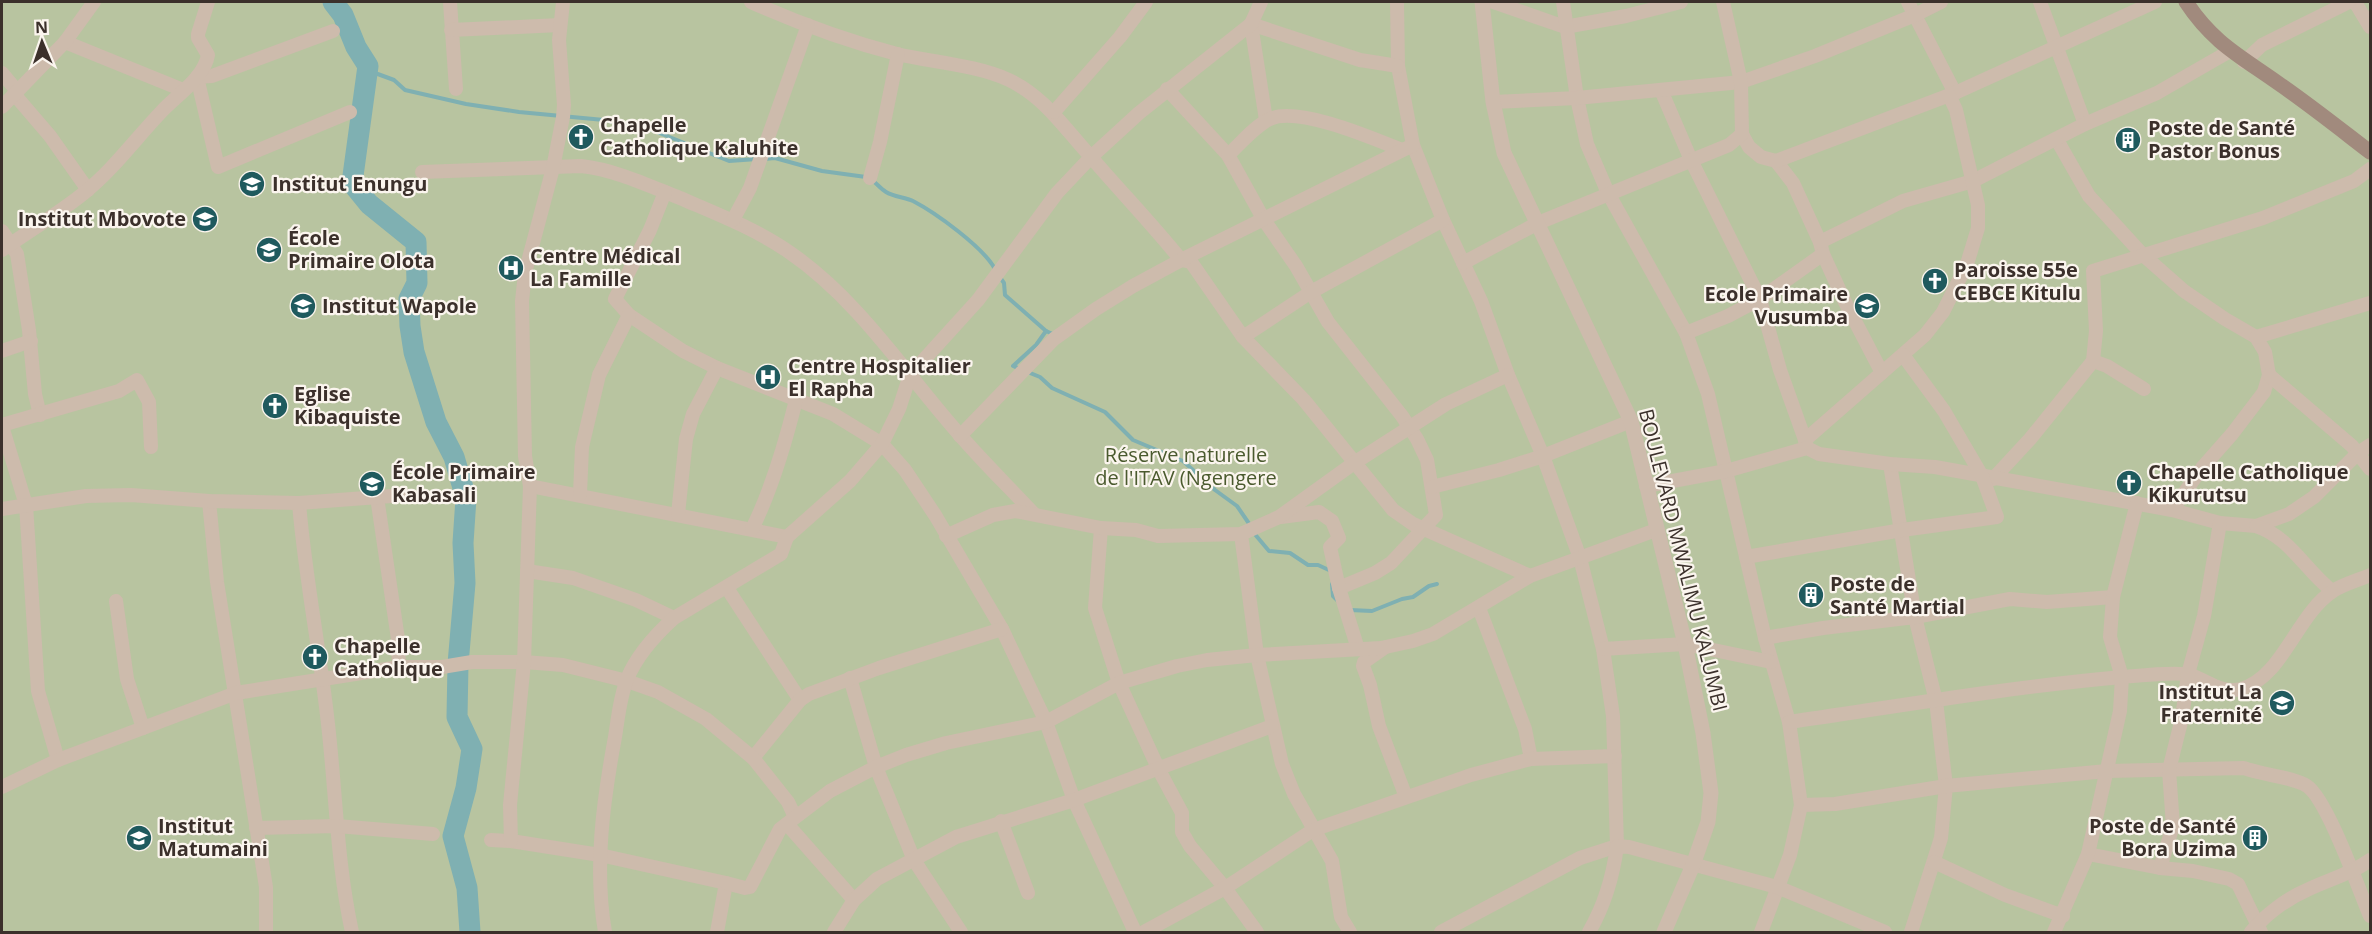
<svg xmlns="http://www.w3.org/2000/svg" width="2372" height="934" viewBox="0 0 2372 934" font-family="'Open Sans',sans-serif">
<style>
.green{fill:#b8c4a0}
.lines{fill:none;stroke-linecap:round;stroke-linejoin:round}
.stream{stroke:#7fb0b2;stroke-width:4}
.river{stroke:#7fb0b2;stroke-width:21}
.minor{stroke:#cdbbac;stroke-width:14}
.tertiary{stroke:#cdbbac;stroke-width:15}
.secondary{stroke:#a18a7d;stroke-width:15}
.labels{text-anchor:middle;stroke-width:4.5;stroke-linejoin:round;paint-order:stroke}
.poi-label{font-size:20px;font-weight:bold;fill:#3b302b;stroke:#fbf5ee;text-anchor:start}
.park-label{font-size:20px;fill:#4a5a2e;stroke:#fbf5ee}
.street-label{font-size:20px;fill:#3b302b;stroke:#fbf5ee}
</style>
<rect width="100%" height="100%" fill="#f4ebe1"/>
<!-- green -->
<rect class="green" x="2" y="2" width="2368" height="930"/>
<g class="lines">
<!-- stream -->
<g class="stream">
<path d="M368,66L375,73L394,80L405,90L466,104L519,112L604,120L652,130L729,161L757,159"/>
<path d="M764,159L775,158L822,171L866,177"/>
<path d="M872,180C877,184 881,189 886,192C894,197 905,197 913,201C936,213 983,247 995,269"/>
<path d="M999,276L1004,283L1005,295L1046,331L1055,335"/>
<path d="M1046,331L1036,345L1013,366L1040,377L1052,388L1105,412L1133,440L1183,461L1215,490L1237,506L1250,525"/>
<path d="M1253,532L1269,551L1290,553L1308,565H1318L1331,571V573"/>
<path d="M1332,584L1333,596L1338,601"/>
<path d="M1350,610L1372,611L1402,599L1413,597L1429,586L1437,584"/>
</g>
<!-- river -->
<path class="river" d="M333,2L343,15L356,47L368,66L352,183L369,204L416,242L417,283L409,299L410,326L414,352L436,422L454,457L466,498L463,543L465,583L458,664L457,717L472,749L466,788L453,836L467,888L470,932"/>
<!-- minor -->
<g class="minor">
<path d="M450,2L456,89"/>
<path d="M751,2C798,23 847,41 897,54C931,62 977,65 1009,80C1045,97 1065,129 1091,157C1121,192 1152,224 1181,260L1191,262L1243,337L1304,400L1393,510L1413,524L1530,576"/>
<path d="M1397,2L1398,66L1413,145L1443,220L1481,301L1508,375L1543,456L1580,558L1603,649L1613,716L1617,846L1580,858L1441,932"/>
<path d="M1493,2L1565,27L1626,16L1681,2"/>
<path d="M1563,2L1577,98L1587,144L1608,193L1686,333L1708,394L1765,638L1789,722L1801,805L1790,855L1761,932"/>
<path d="M1908,2L1955,93"/>
<path d="M2040,2L2085,124"/>
<path d="M2355,2L2370,27"/>
<path d="M1251,24L1360,60L1398,66"/>
<path d="M1251,24L1266,120"/>
<path d="M451,30L560,25"/>
<path d="M65,42L183,90"/>
<path d="M2244,62L2262,45L2349,2"/>
<path d="M2,73L17,91"/>
<path d="M197,77L218,167L350,112"/>
<path d="M197,77L212,76L333,31"/>
<path d="M1167,89L1228,155L1264,220L1296,266L1328,322L1402,416L1417,439L1427,460L1436,515L1391,563L1375,573L1339,588"/>
<path d="M1661,90L1691,160L1760,299L1780,370L1805,440"/>
<path d="M14,94L50,136L88,190"/>
<path d="M1493,102L1577,98L1741,82L1815,56L1915,15L1941,2"/>
<path d="M2,107L65,42L94,2"/>
<path d="M1054,112L1120,37L1146,2"/>
<path d="M1742,134L1749,147L1761,157L1776,161L1793,183L1820,242L1823,254L1844,300L1882,373"/>
<path d="M2057,140L2089,196L2142,254L2184,291L2225,319L2256,337L2265,352L2269,375L2264,392L2232,434L2202,468L2172,510"/>
<path d="M1228,155C1239,145 1256,125 1270,119C1298,106 1372,138 1402,150"/>
<path d="M1776,161L1955,93L2155,2"/>
<path d="M422,172L581,166C616,170 647,185 680,198C717,214 756,229 789,252C858,299 905,373 959,434C983,462 1009,487 1034,514"/>
<path d="M870,178L880,142L898,54"/>
<path d="M665,192L650,230L615,299L629,315L683,351L717,368L833,414L882,444L905,470L935,515L1002,629L1046,722L1074,800L1135,932"/>
<path d="M733,220L750,188L808,25"/>
<path d="M2,231L17,254L29,330L35,394L40,415"/>
<path d="M1820,242L1903,201L1973,181L2085,124L2157,93L2230,51"/>
<path d="M2,250C29,231 58,214 84,193C114,169 136,138 163,110C178,94 204,78 208,55L198,38V34L208,2"/>
<path d="M1463,263L1538,223L1729,145L1742,134L1741,82L1723,2"/>
<path d="M1686,333L1728,316L1760,299L1823,254"/>
<path d="M1243,337L1311,292L1443,220"/>
<path d="M2256,337L2370,303"/>
<path d="M2,351L31,341"/>
<path d="M2093,361L2107,366L2144,389"/>
<path d="M2269,375L2352,446L2370,469"/>
<path d="M2,425L119,391L137,380L149,402L151,447"/>
<path d="M2,426L26,505L38,691L58,760"/>
<path d="M960,436L1054,339L1096,309L1133,286L1181,260L1413,145"/>
<path d="M1807,448L1805,440L1925,335L1943,312L1967,264L1978,228V205L1956,110L1949,95"/>
<path d="M1890,464L1915,617L1936,701L1946,786L1941,838L1911,932"/>
<path d="M1993,479L2030,439L2093,361L2096,331L2093,271L2263,218L2354,181L2370,169"/>
<path d="M530,486L787,537"/>
<path d="M1646,486L1726,471L1807,448L1819,454L1890,464L1935,467L2172,510L2220,523L2256,526L2289,514L2314,497L2358,453L2370,445"/>
<path d="M1432,487L1499,470L1543,456L1631,421"/>
<path d="M580,494L582,447L599,375L629,315"/>
<path d="M377,497L398,639L399,667"/>
<path d="M209,501L217,582L266,887V932"/>
<path d="M299,503C305,577 320,650 328,724C336,794 337,864 352,932"/>
<path d="M2,509L86,496L131,495L209,501L299,503L405,495"/>
<path d="M678,514L686,439L693,414L717,368"/>
<path d="M1281,517L1319,512L1332,521L1339,538L1330,547L1339,588L1358,649"/>
<path d="M2256,526C2290,537 2305,570 2332,591"/>
<path d="M1101,528L1095,608L1119,683L1159,770L1182,813V832L1190,846L1225,888L1257,932"/>
<path d="M752,529C772,489 785,444 796,400"/>
<path d="M1241,534L1257,655L1282,764L1294,794L1332,861L1341,917L1350,932"/>
<path d="M946,536L993,515L1015,511L1101,528L1136,530L1158,536L1241,534L1279,517L1354,463L1446,404L1508,375"/>
<path d="M1746,557L1902,530L1997,517L1982,476L1944,411L1903,355"/>
<path d="M527,571L573,578L636,600L674,618"/>
<path d="M727,588L800,700"/>
<path d="M116,601L127,679L143,728"/>
<path d="M1479,608L1525,729L1531,759"/>
<path d="M1765,638L1823,628L1915,617L2010,599L2047,602L2113,597"/>
<path d="M1384,648L1364,662L1363,666L1370,685L1379,726L1406,797"/>
<path d="M1603,649L1685,644L1771,662"/>
<path d="M850,678L876,767L914,860L961,932"/>
<path d="M1789,722C1899,706 2010,687 2122,677C2136,676 2178,671 2190,675C2207,680 2221,694 2241,689C2283,677 2297,614 2333,591C2343,584 2359,580 2370,575"/>
<path d="M753,758L800,700L809,694L879,668L1002,629"/>
<path d="M2,787L58,760L236,693L399,667H442L472,662H524L563,665L627,681L658,692L706,719L753,758L788,802L795,817"/>
<path d="M1801,805L1835,804L1946,786L2107,771L2244,768C2262,775 2294,777 2307,786C2327,799 2359,890 2370,916"/>
<path d="M1001,821L1028,893"/>
<path d="M787,824L854,900"/>
<path d="M256,828L337,826L433,834"/>
<path d="M491,840L511,841L600,855L726,883L717,932"/>
<path d="M511,841L510,805L524,662L530,486L525,456L522,301L525,273L553,168L563,117L564,105L559,40L563,2"/>
<path d="M2088,854L2160,868L2193,871L2229,879L2238,884L2261,932"/>
<path d="M1934,862L2005,895L2063,916"/>
<path d="M2160,868L2173,826L2169,770L2182,718L2188,674L2204,616L2220,523"/>
<path d="M726,883L745,888L750,887L780,829L830,791L876,767L906,755L946,743L1046,722L1119,683L1177,666L1207,660L1257,655L1381,648L1413,641L1433,634L1530,576L1656,530"/>
<path d="M605,932C594,868 603,802 615,737C618,718 620,697 627,679C637,655 654,636 674,618L781,554L787,537L850,481L882,444L899,409L910,375L978,300L1057,193L1091,157L1139,113L1251,24L1261,2"/>
<path d="M834,932L854,900L877,879L956,837L1074,800L1272,726"/>
<path d="M1144,932L1225,888L1313,830L1471,775L1531,759L1615,756"/>
<path d="M1589,932C1604,906 1613,877 1617,846L1629,847L1777,887L1885,932"/>
<path d="M2054,932L2088,854L2120,711L2122,677L2110,637L2113,597L2137,503"/>
<path d="M2251,932C2265,915 2286,899 2307,890C2330,879 2349,875 2370,860"/>
</g>
<!-- tertiary -->
<path class="tertiary" d="M1482,2L1493,102L1504,153L1631,421L1685,644L1703,733L1711,793L1708,822L1693,865L1664,932"/>
<!-- secondary -->
<path class="secondary" d="M2186,2C2213,43 2240,56 2278,83C2310,105 2340,129 2370,152"/>
</g>
<!-- icons -->
<defs>
<g id="church-disc" transform="scale(1.35)"><circle r="9.5" fill="#1f5a5e" stroke="#fbf5ee"/><path d="M-1.2-6h2.4v3.5h3.3v2.4h-3.3V6h-2.4V-.1h-3.3v-2.4h3.3Z" fill="#fff"/></g>
<g id="building-disc" transform="scale(1.35)"><circle r="9.5" fill="#1f5a5e" stroke="#fbf5ee"/><path d="M-4-6H4V6H1V3H-1V6H-4ZM-2.5-4.3h1.7v1.8h-1.7ZM.8-4.3h1.7v1.8H.8ZM-2.5-1h1.7V.8h-1.7ZM.8-1h1.7V.8H.8Z" fill="#fff"/></g>
<g id="school-disc" transform="scale(1.35)"><circle r="9.5" fill="#1f5a5e" stroke="#fbf5ee"/><path d="M0-5L7-2L0 1L-7-2ZM-4 1L0 2.5L4 1V4Q0 6-4 4Z" fill="#fff"/></g>
<g id="hospital-disc" transform="scale(1.35)"><circle r="9.5" fill="#1f5a5e" stroke="#fbf5ee"/><path d="M-5-5h3v3.5h4V-5h3V5h-3V1.5h-4V5h-3Z" fill="#fff"/></g>
</defs>
<g fill-rule="evenodd">
<use href="#church-disc" x="581" y="137"/>
<use href="#building-disc" x="2128" y="140"/>
<use href="#school-disc" x="252" y="184"/>
<use href="#school-disc" x="205" y="219"/>
<use href="#school-disc" x="269" y="250"/>
<use href="#hospital-disc" x="511" y="268"/>
<use href="#church-disc" x="1935" y="281"/>
<use href="#school-disc" x="303" y="306"/>
<use href="#school-disc" x="1867" y="306"/>
<use href="#hospital-disc" x="768" y="377"/>
<use href="#church-disc" x="275" y="406"/>
<use href="#church-disc" x="2129" y="483"/>
<use href="#school-disc" x="372" y="484"/>
<use href="#building-disc" x="1811" y="595"/>
<use href="#church-disc" x="315" y="657"/>
<use href="#school-disc" x="2282" y="703"/>
<use href="#school-disc" x="139" y="838"/>
<use href="#building-disc" x="2255" y="838"/>
</g>
<g class="labels">
<!-- poi labels -->
<g class="poi-label">
<text x="600" y="132">Chapelle<tspan x="600" dy="23">Catholique Kaluhite</tspan></text>
<text x="2148" y="135">Poste de Santé<tspan x="2148" dy="23">Pastor Bonus</tspan></text>
<text x="272" y="191">Institut Enungu</text>
<text x="186" y="226" text-anchor="end">Institut Mbovote</text>
<text x="288" y="245">École<tspan x="288" dy="23">Primaire Olota</tspan></text>
<text x="530" y="263">Centre Médical<tspan x="530" dy="23">La Famille</tspan></text>
<text x="1954" y="277">Paroisse 55e<tspan x="1954" dy="23">CEBCE Kitulu</tspan></text>
<text x="1848" y="301" text-anchor="end">Ecole Primaire<tspan x="1848" dy="23">Vusumba</tspan></text>
<text x="322" y="313">Institut Wapole</text>
<text x="788" y="373">Centre Hospitalier<tspan x="788" dy="23">El Rapha</tspan></text>
<text x="294" y="401">Eglise<tspan x="294" dy="23">Kibaquiste</tspan></text>
<text x="392" y="479">École Primaire<tspan x="392" dy="23">Kabasali</tspan></text>
<text x="2148" y="479">Chapelle Catholique<tspan x="2148" dy="23">Kikurutsu</tspan></text>
<text x="1830" y="591">Poste de<tspan x="1830" dy="23">Santé Martial</tspan></text>
<text x="334" y="653">Chapelle<tspan x="334" dy="23">Catholique</tspan></text>
<text x="2262" y="699" text-anchor="end">Institut La<tspan x="2262" dy="23">Fraternité</tspan></text>
<text x="158" y="833">Institut<tspan x="158" dy="23">Matumaini</tspan></text>
<text x="2236" y="833" text-anchor="end">Poste de Santé<tspan x="2236" dy="23">Bora Uzima</tspan></text>
</g>
<!-- park labels -->
<g class="park-label">
<text x="1186" y="462">Réserve naturelle<tspan x="1186" dy="23">de l'ITAV (Ngengere</tspan></text>
</g>
<!-- street labels -->
<g class="street-label">
<text transform="translate(1683 560) rotate(76)" y="7">BOULEVARD MWALIMU KALUMBI</text>
</g>
</g>
<!-- border -->
<rect width="2372" height="934" fill="none" stroke="#3b302b" stroke-width="6"/>
<!-- north arrow -->
<g transform="translate(42 42) rotate(358)" stroke="#fbf5ee" stroke-width="4.5" paint-order="stroke">
<path d="M0-4.5L10 22L0 15L-10 22Z" fill="#3b302b"/>
<text y="-9" font-size="16" font-weight="bold" text-anchor="middle" fill="#3b302b">N</text>
</g>
</svg>
